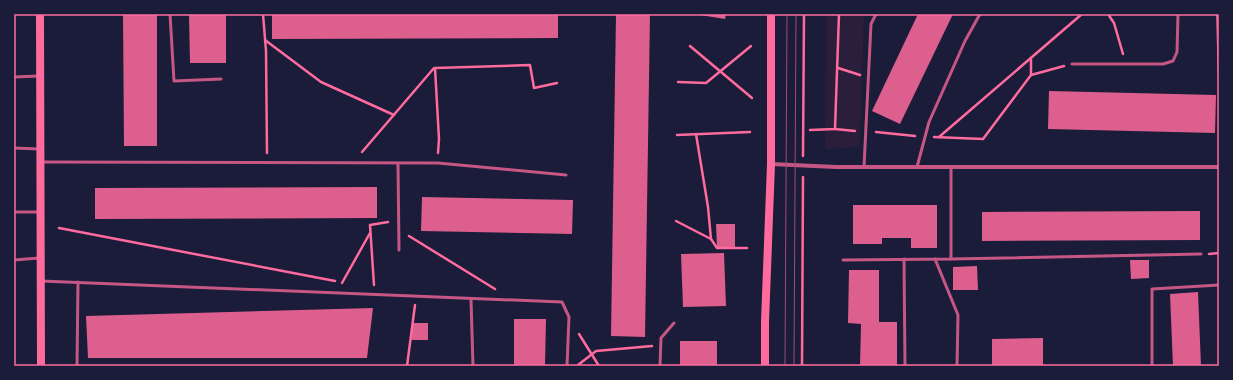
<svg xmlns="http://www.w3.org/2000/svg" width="1233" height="380" viewBox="0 0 1233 380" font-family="Helvetica,sans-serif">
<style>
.green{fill:#2a1e3b}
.building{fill:#dd5f8e}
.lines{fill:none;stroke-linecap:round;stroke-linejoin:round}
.path{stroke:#ff6b9d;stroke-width:2.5}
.service{stroke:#c65784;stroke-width:3}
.minor{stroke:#c65784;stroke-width:4}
.secondary{stroke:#ff6b9d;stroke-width:8}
.tram{stroke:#a44b75;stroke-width:1}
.neatline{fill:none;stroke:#ff6b9d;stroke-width:1.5}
</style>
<rect width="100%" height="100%" fill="#1b1b3a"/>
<!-- green -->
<path class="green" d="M826,14H864L860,146L825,150Z"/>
<!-- building -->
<g class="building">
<path d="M123,14H157V146H124Z"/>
<path d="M189,14H226V63H190Z"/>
<path d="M272,14H558V38L272,39Z"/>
<path d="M616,14H650L645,337L611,336Z"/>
<path d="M700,14H726L725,19L700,15Z"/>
<path d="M918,14H953L900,124L872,111Z"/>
<path d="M1216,14H1219V84H1218Z"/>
<path d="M1049,91L1216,95L1215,133L1048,129Z"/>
<path d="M377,187V218L95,219V188Z"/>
<path d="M422,197L573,200L572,234L421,231Z"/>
<path d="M853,205H937V248H911V238H882V244H853Z"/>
<path d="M1200,211V240L982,241V212Z"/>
<path d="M716,224H735V248H717Z"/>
<path d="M724,253L726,306L683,307L681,254Z"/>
<path d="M1130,260H1149V278L1131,279Z"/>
<path d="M977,266L978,290H953V267Z"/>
<path d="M849,270H879V322H897V366H860L861,324L848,323Z"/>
<path d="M1198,292L1201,366H1173L1170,294Z"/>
<path d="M373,308L367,358H88L86,316Z"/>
<path d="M514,319H546L545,366H514Z"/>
<rect x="412" y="323" width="16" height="17"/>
<path d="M1043,338V366H992V339Z"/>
<rect x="680" y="341" width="37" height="25"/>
</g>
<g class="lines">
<!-- path -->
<g class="path">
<path d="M263,14L266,51L267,153"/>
<path d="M1108,14L1114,23L1123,54"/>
<path d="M265,40L321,82L394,115"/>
<path d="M690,46L752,98"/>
<path d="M1031,59V75"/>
<path d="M838,68L860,75"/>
<path d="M678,82L706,83L751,46"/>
<path d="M835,129L855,131"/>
<path d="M810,130L835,129L839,14"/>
<path d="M876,132L915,136"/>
<path d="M696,134L708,207L711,239L717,248H747"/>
<path d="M677,135L750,132"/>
<path d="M934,137L983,139L1031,75L1064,66"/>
<path d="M939,137L1082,14"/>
<path d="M362,152L434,68"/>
<path d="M438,153L439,139L435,68L530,65L534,88L557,83"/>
<path d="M803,156L804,14"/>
<path d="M676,221L711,239"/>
<path d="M59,228L335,281"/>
<path d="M409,236L495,289"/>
<path d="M1209,254L1219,253"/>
<path d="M342,283L370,233"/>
<path d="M374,285L370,225L388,222"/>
<path d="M579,334L599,366"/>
<path d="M578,365L596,351L652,346"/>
<path d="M407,366L415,305"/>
<path d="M802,366L803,177"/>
</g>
<!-- service -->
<g class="service">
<path d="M170,14L174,81L221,79"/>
<path d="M1072,64H1163L1173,61L1177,52L1178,14"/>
<path d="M14,77L39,76"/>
<path d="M14,148L39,149"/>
<path d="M41,162L438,163L566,175"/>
<path d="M398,164L399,250"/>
<path d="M864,167L871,24L876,14"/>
<path d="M917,167L929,122L965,41L980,14"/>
<path d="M14,212H39"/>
<path d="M904,259L905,366"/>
<path d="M935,259L958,315L957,366"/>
<path d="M951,259L1201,254"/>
<path d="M14,260L39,258"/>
<path d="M843,260L951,259V167"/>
<path d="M41,281L562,302L569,317L567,366"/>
<path d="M471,299L473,366"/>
<path d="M77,366L78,282"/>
<path d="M660,366L661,338L674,323"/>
<path d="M1152,366V289L1219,285"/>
</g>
<!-- minor -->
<path class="minor" d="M771,164L836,167H1219"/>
<!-- secondary -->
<g class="secondary">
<path d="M40,14L41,366"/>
<path d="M765,366V322L771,164V14"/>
</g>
<!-- tram -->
<g class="tram">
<path d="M785,366L787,14"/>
<path d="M794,366L796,14"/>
</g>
</g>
<!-- border -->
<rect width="1233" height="380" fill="none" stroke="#1b1b3a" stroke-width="30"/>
<rect x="15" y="15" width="1203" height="350" class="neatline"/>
</svg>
